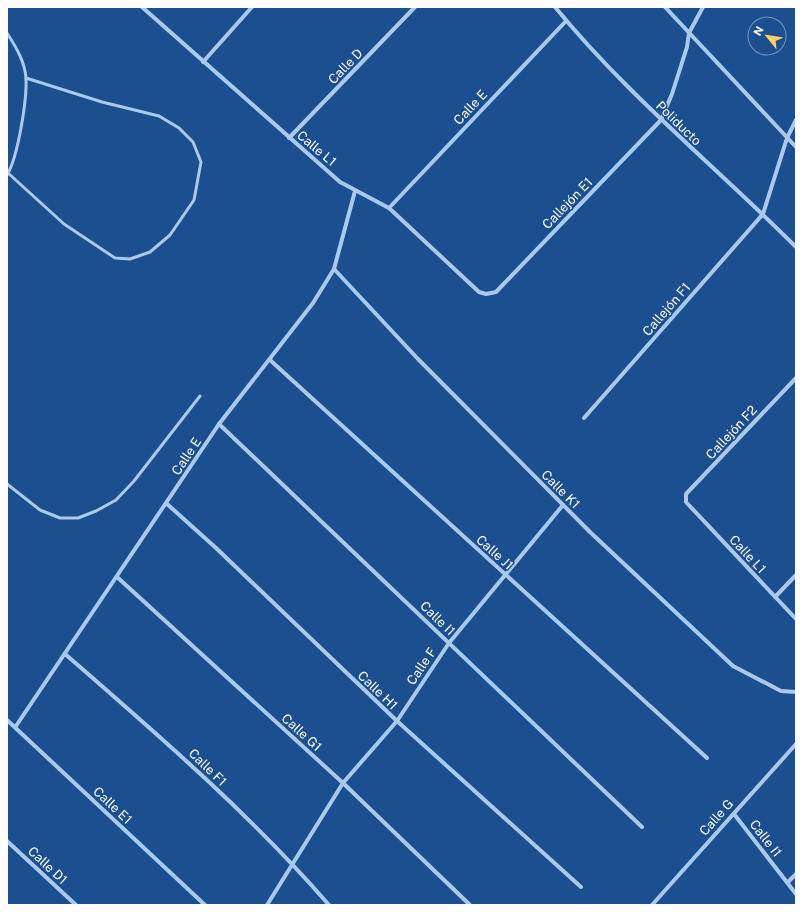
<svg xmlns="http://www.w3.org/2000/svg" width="803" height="912" viewBox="0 0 803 912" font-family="'Public Sans',sans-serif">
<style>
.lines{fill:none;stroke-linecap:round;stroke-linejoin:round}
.service{stroke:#a9c9ee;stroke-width:3}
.minor{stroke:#a9c9ee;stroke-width:4}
.labels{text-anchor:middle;stroke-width:3;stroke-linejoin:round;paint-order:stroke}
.street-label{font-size:13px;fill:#fff;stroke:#1b4f8f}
</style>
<rect width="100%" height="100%" fill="#1b4f8f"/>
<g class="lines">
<!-- service -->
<g class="service">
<path d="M7,33C16,47 25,62 26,78C27,100 18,157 7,175"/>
<path d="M8,173L64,224L115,258L130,259L150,252L170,235L194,200L201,162L193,142L179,128L159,116L102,102L26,78"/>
<path d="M7,484L40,510L60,518H78L96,511L116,500L134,481L200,396"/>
</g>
<!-- minor -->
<g class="minor">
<path d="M142,7L340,182L389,208L479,292L486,294L496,292L661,120L672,94L687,47L689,33L703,7"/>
<path d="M555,7C627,95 716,167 796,247"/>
<path d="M665,7L796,147"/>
<path d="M203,62L252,7"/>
<path d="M289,138L415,7"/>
<path d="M389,208L566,21"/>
<path d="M334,269L418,359L590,532L733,666L781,691L796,692"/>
<path d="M270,360L707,758"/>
<path d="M796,378L686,494V502L796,619"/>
<path d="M584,418L763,214L787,138L796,120"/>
<path d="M219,424L642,827"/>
<path d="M166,503L216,548L397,721L581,887"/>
<path d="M117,577L343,783L470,905"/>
<path d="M775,597L796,575"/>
<path d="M65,654C157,734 249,813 329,905"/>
<path d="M7,720L205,905"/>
<path d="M16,726L219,424L313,303L334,269L355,191"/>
<path d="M734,814L796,894"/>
<path d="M7,841L76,905"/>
<path d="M788,882L796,874"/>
<path d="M267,905L343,783L397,721L449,643L563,505"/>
<path d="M652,905L796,744"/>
</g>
</g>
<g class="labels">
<!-- street labels -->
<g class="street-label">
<text transform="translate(345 66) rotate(-46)" y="5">Calle D</text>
<text transform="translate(470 107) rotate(-47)" y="5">Calle E</text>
<text transform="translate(679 123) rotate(44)" y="5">Poliducto</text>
<text transform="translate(317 148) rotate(40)" y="5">Calle L1</text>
<text transform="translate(567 203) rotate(-46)" y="5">Callejón E1</text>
<text transform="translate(666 309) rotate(-49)" y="5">Callejón F1</text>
<text transform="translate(731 432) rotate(-47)" y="5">Callejón F2</text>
<text transform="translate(186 456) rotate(-56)" y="5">Calle E</text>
<text transform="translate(561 489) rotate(45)" y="5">Calle K1</text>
<text transform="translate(495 552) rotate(42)" y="5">Calle J1</text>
<text transform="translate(748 554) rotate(47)" y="5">Calle L1</text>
<text transform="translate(438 618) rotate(44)" y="5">Calle I1</text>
<text transform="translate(421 666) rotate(-56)" y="5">Calle F</text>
<text transform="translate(378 690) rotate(44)" y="5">Calle H1</text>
<text transform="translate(302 732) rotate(42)" y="5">Calle G1</text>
<text transform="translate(208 767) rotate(44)" y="5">Calle F1</text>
<text transform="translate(113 805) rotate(43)" y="5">Calle E1</text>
<text transform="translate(716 817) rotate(-48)" y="5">Calle G</text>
<text transform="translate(766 838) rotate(52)" y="5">Calle I1</text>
<text transform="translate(48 865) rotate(43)" y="5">Calle D1</text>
</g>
</g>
<!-- border -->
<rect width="803" height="912" fill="none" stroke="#ffffff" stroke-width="16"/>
<!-- north arrow -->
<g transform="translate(767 36) rotate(300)"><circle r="19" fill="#1b4f8f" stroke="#7695bc"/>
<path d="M0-3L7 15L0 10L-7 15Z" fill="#ffd166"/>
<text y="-6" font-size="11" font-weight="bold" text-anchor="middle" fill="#ffffff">N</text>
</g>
</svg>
